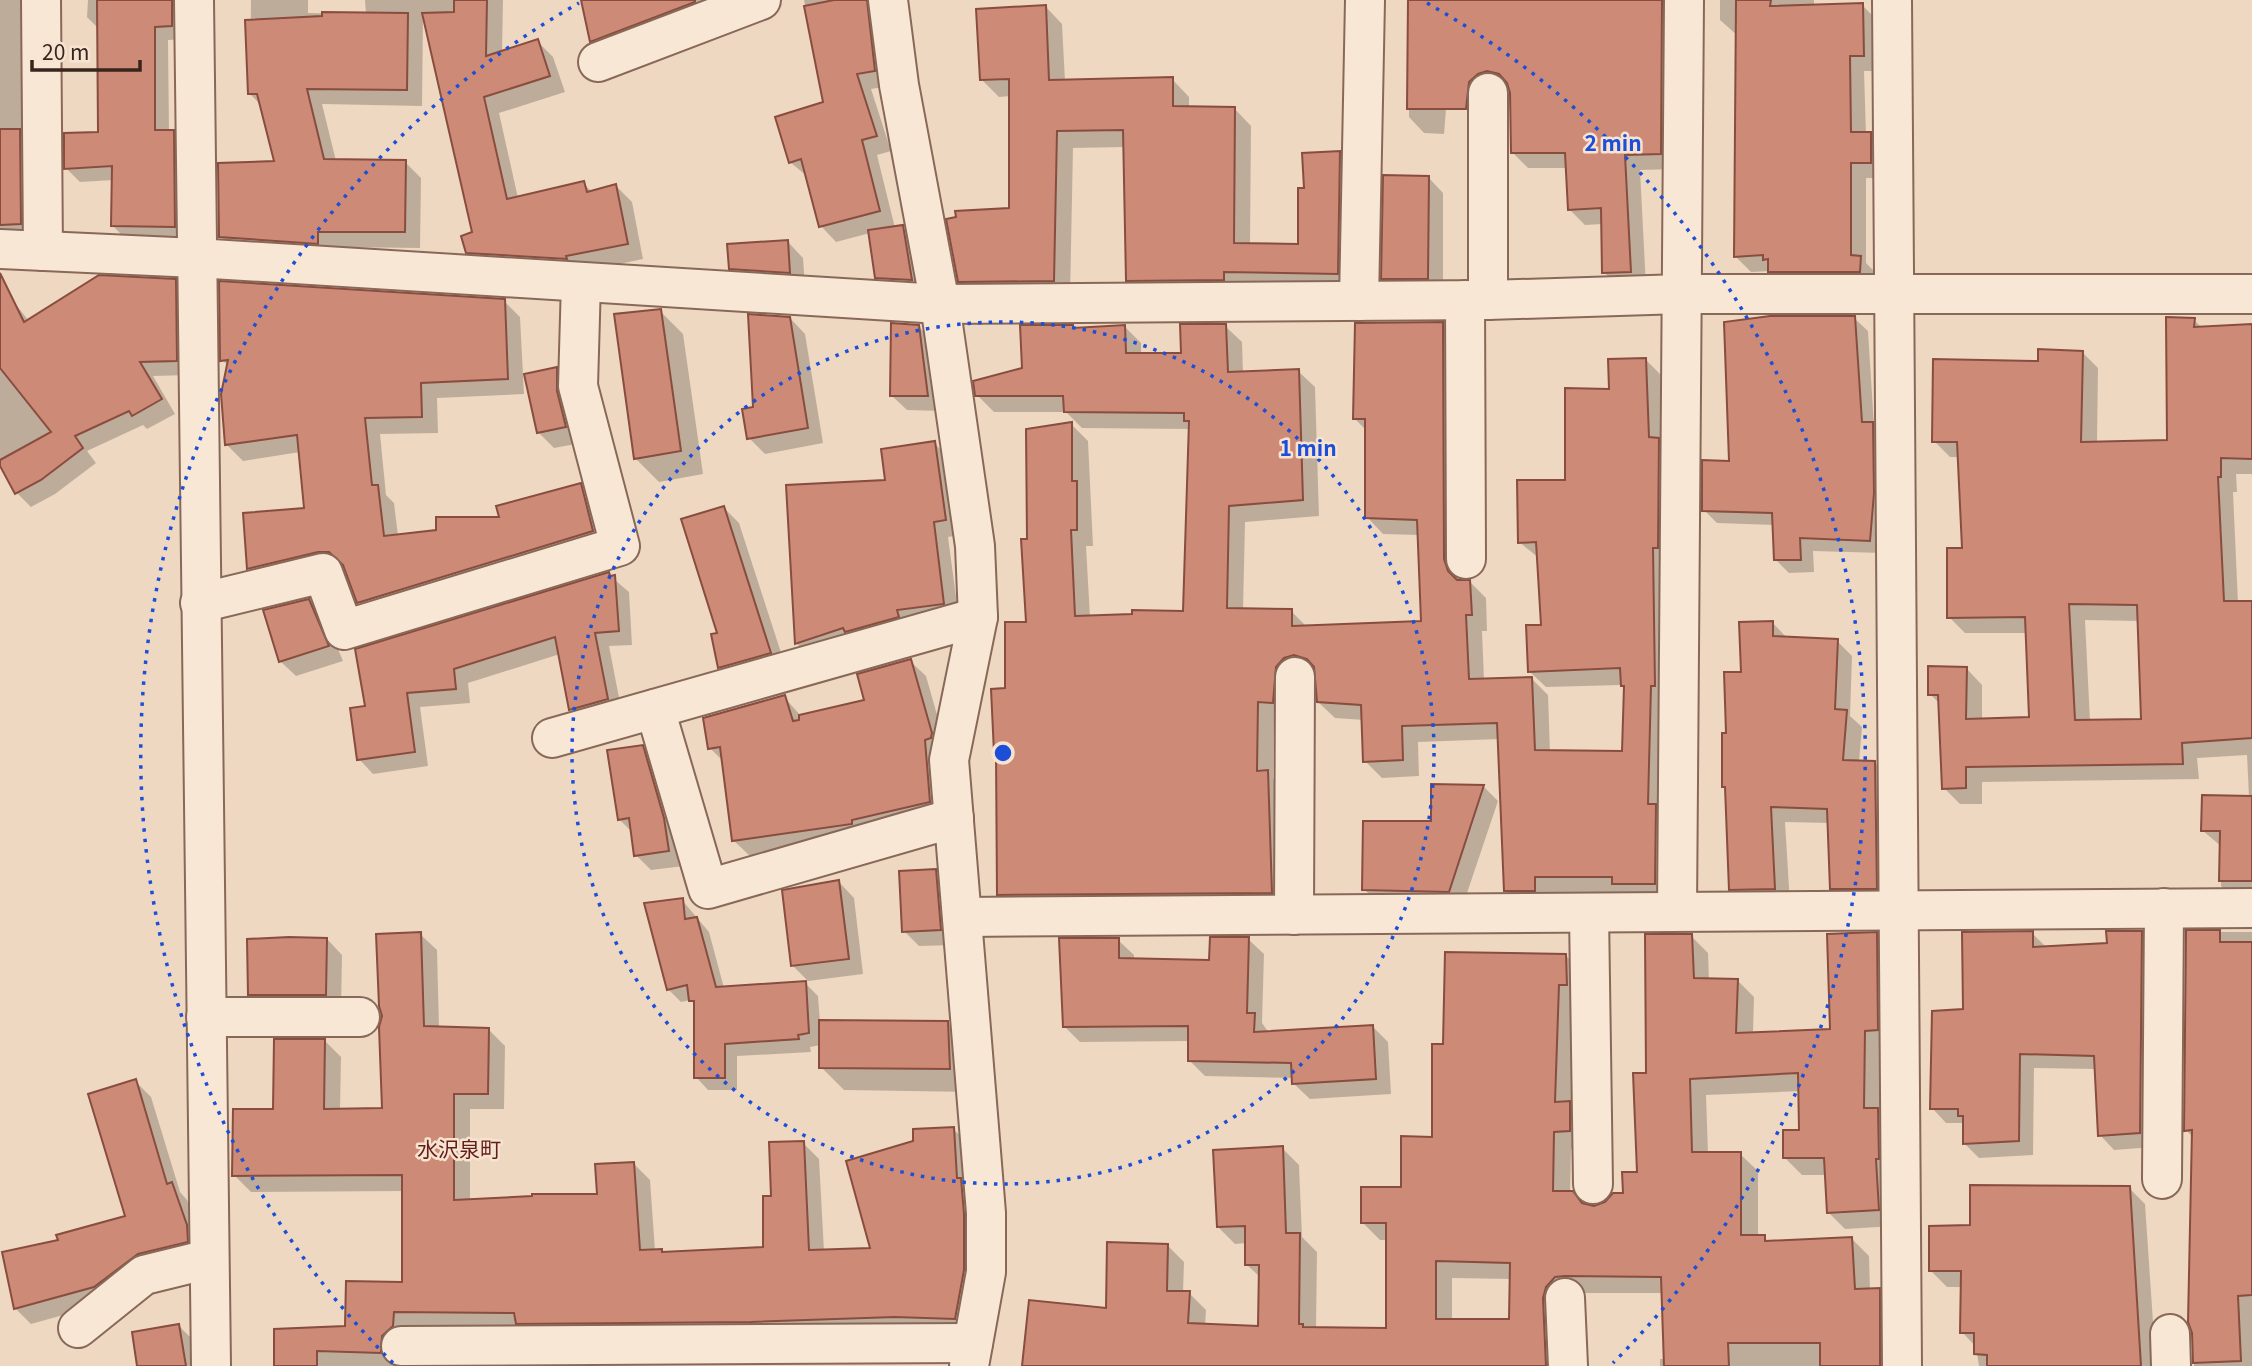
<svg xmlns="http://www.w3.org/2000/svg" width="2252" height="1366" viewBox="0 0 2252 1366" font-family="Georgia,'Noto Sans JP',serif">
<style>
.shadow{fill:#0003;fill-rule:evenodd}
.building{fill:#cd8a77;stroke:#884d3e;stroke-width:2;fill-rule:evenodd}
.lines{fill:none;stroke-linecap:round;stroke-linejoin:round}
.minor-casing{stroke:#886959;stroke-width:42}
.minor{stroke:#f9e7d5;stroke-width:38}
.ring{fill:none;stroke:#1d4ed8;stroke-width:3.5;stroke-dasharray:3.5 7}
.labels{text-anchor:middle;stroke-width:5;stroke-linejoin:round;paint-order:stroke}
.neighbourhood-label{font-size:21px;fill:#651d1c;stroke:#f6e4d1}
.centre{fill:#1d4ed8;stroke:#f6e4d1;stroke-width:3.5}
.ring-label{font-size:21px;text-anchor:middle;font-weight:bold;fill:#1d4ed8;stroke:#f6e4d1;stroke-width:5;stroke-linejoin:round;paint-order:stroke}
</style>
<rect width="100%" height="100%" fill="#eed8c2"/>
<!-- shadow -->
<g class="shadow">
<path d="M0,0H47L37,240L0,241Z"/>
<path d="M88,0H193L186,39L168,40L169,132H173L187,146L188,240H127L113,226L114,180L80,182L66,168L100,134L99,29L87,17Z"/>
<path d="M251,0H308V13L366,14L365,0H503L502,52L537,41L553,57L565,92L499,113L518,198L583,183L592,192L616,186L632,202L643,259L581,272L484,268L468,252L474,234L423,16L422,106L322,104L336,161L405,162L421,178L420,248L333,247L237,253L221,237L276,163L262,106L250,94Z"/>
<path d="M583,0H754L607,56L592,41Z"/>
<path d="M804,0H882L890,86L871,89L891,151L877,155L895,228L902,227L918,243L927,295L892,293L877,277L870,233L836,242L821,226L808,177L790,162L825,103Z"/>
<path d="M1407,0H1455L1444,134L1424,133L1409,117L1410,3Z"/>
<path d="M1498,0H1677L1676,169L1640,170L1646,287L1619,288L1604,272L1603,224L1585,225L1570,210L1567,168H1528L1512,152L1509,88H1499L1484,72Z"/>
<path d="M1720,0H1814V6L1862,5L1878,21L1879,71H1864L1866,134H1870L1886,149V178H1866V263L1876,273L1875,287H1786L1770,271L1751,272L1735,256L1738,36L1720,20Z"/>
<path d="M1045,6L1062,24L1065,81L1172,79L1189,97V108H1234L1251,126L1250,245L1300,246L1306,189L1339,153L1357,170L1354,290L1145,298L1128,280L1125,147L1073,148L1070,298L977,299L960,281L1011,209V96L999,97L982,80Z"/>
<path d="M1428,177L1443,193V293L1399,294L1383,278Z"/>
<path d="M788,242L803,258L805,287L746,284L730,268Z"/>
<path d="M175,281L189,295L190,375L153,376L175,414L147,429L143,425L87,451L96,463L55,494L31,507L17,493L0,463V305L12,300L29,321Z"/>
<path d="M504,301L520,317L524,394L437,398L438,433L380,434L386,495L394,503L398,536L501,519L580,485L596,501L609,547L375,618L359,602L346,567H335L265,584L249,568L306,509L300,452L243,461L227,445L229,366L222,360Z"/>
<path d="M660,311L683,334L703,474L659,482L635,458Z"/>
<path d="M790,318L805,334L823,443L765,454L749,438L755,409Z"/>
<path d="M1854,318L1868,331L1874,426L1886,437L1883,553L1813,551L1814,572L1789,573L1776,560L1774,525L1717,523L1704,510Z"/>
<path d="M2194,320L2202,328L2252,326V474H2236L2237,492H2233L2238,603H2252V903L2237,902L2221,886L2222,847L2203,831L2249,797L2247,755L2197,758L2199,779L1982,782V804H1960L1944,788L1941,705L1930,694L1966,668L1982,685V720L2031,718L2027,633H1965L1949,617L1964,549L1959,457H1950L1934,441L2040,363L2082,352L2098,368L2097,443L2169,442ZM2085,620L2139,621L2143,721H2090Z"/>
<path d="M1442,324L1459,340L1460,577L1461,582H1470L1486,598L1487,631H1482L1484,680L1531,678L1548,695L1550,752H1624L1626,689L1621,685L1546,687L1529,671L1542,626L1539,558L1519,542L1566,481L1611,391L1645,359L1662,376L1671,899L1630,900L1623,893L1551,892V907H1523L1506,891L1500,739L1418,742L1419,776L1382,778L1365,761L1364,720L1335,718L1318,702L1316,672L1312,671L1289,718H1274L1273,778L1284,788L1288,909L1016,911L999,894L998,754L996,752L1007,690L1028,624L1029,540L1071,424L1088,441L1093,546H1086L1090,617L1185,613L1191,429L1082,428L1066,412H994L977,395L1024,369L1072,327L1075,329L1124,326L1141,343V354H1183L1225,326L1242,342L1243,373L1298,371L1315,387L1319,516L1245,522L1243,610L1291,611L1308,628L1423,623L1419,535L1383,534L1367,517V431L1354,418Z"/>
<path d="M918,326L933,342L943,411L907,410L891,395Z"/>
<path d="M556,368L571,384L581,443L554,448L539,433Z"/>
<path d="M934,443L950,459L960,535L948,537L959,619L812,658L796,643Z"/>
<path d="M724,508L739,523L786,668L735,683L719,667Z"/>
<path d="M608,574L629,592L632,645L609,646L622,713L585,724L571,710L560,654L468,683L470,703L420,707L428,766L373,774L359,759L367,707Z"/>
<path d="M309,601L324,616L343,661L296,676L280,661Z"/>
<path d="M1772,622L1788,639L1837,641L1852,656L1850,716L1862,727L1859,762H1874L1890,778L1891,904H1847L1832,888L1829,823L1785,822L1790,904L1746,905L1731,889L1727,790L1723,786L1728,735L1742,673Z"/>
<path d="M910,661L926,676L947,750L945,817L867,839L750,856L734,841L724,762L710,748L784,697L801,716L866,701Z"/>
<path d="M642,746L658,762L684,866L651,870L636,855L633,833L619,819Z"/>
<path d="M1483,786L1498,801L1463,905L1378,903L1364,889Z"/>
<path d="M935,871L951,886L956,945L919,946L904,931Z"/>
<path d="M839,882L854,898L863,974L808,981L792,965Z"/>
<path d="M682,900L709,932L724,988L805,983L818,996L820,1022L948,1023L971,1046L972,1092L844,1090L821,1067V1045L810,1047L811,1052L737,1056V1090H708L696,1077V1005L690,1000L681,1002L668,989Z"/>
<path d="M2141,932L2156,947L2154,1147L2114,1150L2100,1135L2096,1069L2034,1068L2033,1155L1979,1158L1964,1143L1965,1123H1946L1932,1108L1965,1010L2032,933L2047,948L2109,945Z"/>
<path d="M2187,932H2252V1366H2194L2193,1137L2186,1130Z"/>
<path d="M420,934L437,950L439,1028L488,1029L505,1046L504,1109H470V1201L598,1195L634,1164L650,1180L655,1251L664,1253L764,1248L773,1197L803,1143L819,1159L824,1251L872,1249L953,1129L970,1145L971,1334L395,1363L396,1366H276L347,1327L404,1284V1191L251,1192L234,1175L325,1041L341,1057L340,1110H384Z"/>
<path d="M1876,934L1893,951L1881,1047V1112L1895,1126V1226L1845,1229L1828,1212L1826,1175H1802L1785,1158L1801,1131V1091L1706,1095L1708,1154H1740L1758,1171V1237H1764L1770,1243L1852,1239L1869,1256L1870,1290H1879L1896,1307V1366H1660V1359H1665L1663,1293H1581L1562,1366H1014H1024L1107,1310L1167,1245L1184,1262L1183,1293H1189L1206,1310L1205,1326L1260,1328L1261,1278L1246,1264L1247,1243L1235,1244L1218,1227L1282,1148L1299,1165L1302,1237L1317,1252L1316,1329H1388V1240H1380L1363,1223L1403,1189L1434,1138L1445,1045L1566,956L1583,973L1575,1002L1571,1105L1586,1120L1587,1148L1571,1149L1570,1193L1584,1205L1594,1208L1624,1195L1639,1173L1648,1075L1691,936L1708,953L1709,980H1737L1754,997L1753,1034L1832,1031ZM1452,1278L1512,1279L1510,1321H1452Z"/>
<path d="M327,939L342,955L341,1010H266L250,994Z"/>
<path d="M1248,939L1264,954L1262,1023L1269,1033L1372,1026L1388,1042L1391,1094L1310,1099L1294,1084V1078L1205,1076L1190,1061V1041L1080,1042L1065,1027L1118,940L1134,955V960L1211,962Z"/>
<path d="M135,1081L151,1097L180,1192L187,1200L202,1242L110,1302L31,1324L16,1309L4,1254L60,1242L127,1217Z"/>
<path d="M2129,1188L2145,1204L2156,1366H1979L1976,1347L1962,1332L1963,1287H1947L1931,1271L1972,1227Z"/>
<path d="M179,1326L194,1341L199,1366H139Z"/>
</g>
<!-- building -->
<g class="building">
<path d="M97,0H172V26L155,27V130H174L175,227L111,226L112,166L64,169V133L98,132Z"/>
<path d="M454,0H487L486,56L538,39L550,76L484,97L507,199L584,181L587,192L616,184L628,244L566,256L567,259L466,253L461,236L472,232L422,13L454,12Z"/>
<path d="M581,0H695V2L590,42Z"/>
<path d="M834,0H867L875,71L857,74L877,136L862,140L880,211L819,227L801,159L789,163L775,117L823,102L804,6Z"/>
<path d="M1408,0H1662L1661,154L1625,155L1631,272L1602,273L1601,208L1568,210L1565,153H1511L1510,93L1507,83L1499,74L1487,71L1478,74L1469,82L1466,109H1407Z"/>
<path d="M1736,0H1771L1770,6L1863,3L1864,56H1850L1851,132H1871V163H1851V255L1861,256L1860,272H1768V259L1763,260V255L1734,257Z"/>
<path d="M1046,5L1049,80L1173,77V106L1235,107L1234,243L1298,244V188H1304L1302,153L1340,151L1338,274L1224,272V280L1126,281L1123,130L1057,131L1054,281L958,282L946,219L956,217L955,211L1009,208V79L980,80L976,9Z"/>
<path d="M322,12L408,13L407,90L307,89L324,159L406,160L405,232H318V244L219,237L218,163L274,161L257,94H248L245,20L322,16Z"/>
<path d="M0,129H20L21,224L0,225Z"/>
<path d="M1383,175L1429,176L1428,279H1381Z"/>
<path d="M903,225L912,280L875,278L868,230Z"/>
<path d="M788,240L790,273L729,269L727,244Z"/>
<path d="M0,273L24,322L99,275L176,279L177,361L140,362L162,399L132,416L129,411L75,436L83,448L41,480L15,494L0,466V460L51,432L0,368Z"/>
<path d="M219,281L505,299L508,379L421,383L422,417L365,418L372,485H378L384,536L436,530V517H499L496,506L581,483L593,531L357,603L343,565L329,552H318L247,569L243,513L304,508L297,435L225,445L221,394L228,360L220,361Z"/>
<path d="M661,309L681,451L634,459L614,314Z"/>
<path d="M748,314L790,317L808,428L747,439L742,409L753,407Z"/>
<path d="M1770,316H1855L1862,422H1873L1874,493L1870,541L1800,538L1801,560H1774L1772,513L1702,511V460L1729,461L1724,322Z"/>
<path d="M2166,317L2195,318L2194,327L2252,324V459L2221,458V477H2218L2224,601H2252V738L2182,743L2183,764L1966,767V788L1942,789L1938,695H1928V666L1967,667L1966,719L2029,717L2025,617L1947,618V548H1962L1957,442H1932L1933,359L2038,361V349L2083,351L2081,442L2167,440ZM2069,604L2137,605L2141,719L2075,720Z"/>
<path d="M1443,322L1444,559L1448,571L1457,580H1470L1472,615H1466L1469,679L1532,677L1535,750L1622,751L1624,686H1621L1620,668L1528,672L1526,625H1541L1536,542L1518,543L1517,480H1565V388L1609,389L1608,359L1646,358L1649,437L1659,438L1658,548H1653L1655,686H1651L1648,804H1656L1655,884H1612V877H1535V891H1504L1497,723L1402,726L1403,760L1363,762L1361,705L1317,702L1314,667L1307,659L1294,655L1284,658L1276,667L1273,703L1258,702L1257,771L1268,770L1272,893L997,895L996,752L994,753L991,689L1005,688V622H1026L1021,539H1027L1026,429L1072,422V481H1077V530H1071L1075,616L1132,614V610L1183,611L1189,421H1184V413L1064,412L1063,396H975L973,381L1022,368L1020,325H1073V328L1125,325L1126,353H1181L1180,324H1226L1228,372L1299,369L1303,500L1229,506L1227,608L1292,609V626L1421,621L1417,520L1365,518V419H1353L1355,323Z"/>
<path d="M891,323L919,325L928,396H890Z"/>
<path d="M557,367V391L566,427L537,433L524,374Z"/>
<path d="M935,441L946,520L934,522L944,604L897,610L899,617L845,632L843,628L795,644L786,485L885,480L881,449Z"/>
<path d="M724,506L771,653L718,668L711,634L717,633L681,519Z"/>
<path d="M609,572L610,576L615,575L619,631L595,633L608,699L569,710L555,637L454,669L456,689L407,693L415,752L357,760L350,708L365,706L355,649Z"/>
<path d="M309,599L329,646L279,662L263,610Z"/>
<path d="M1773,621V636L1838,639L1835,709L1847,710L1843,760L1875,761L1877,889H1830L1827,809L1771,807L1775,889L1729,890L1725,787H1722V733H1726L1724,672H1741L1739,622Z"/>
<path d="M911,659L932,733L931,738L925,740L930,802L852,820V824L732,841L720,747L708,749L703,718L785,695L793,721L799,720V715L864,700L857,674Z"/>
<path d="M643,745L664,818L669,851L634,856L629,818L618,820L607,750Z"/>
<path d="M1431,784L1484,785L1449,892L1362,890L1363,821H1431Z"/>
<path d="M2202,795L2252,796V881H2219L2220,831H2201Z"/>
<path d="M936,869L941,930L902,932L899,871Z"/>
<path d="M839,880L849,959L791,966L782,890Z"/>
<path d="M683,898L685,919L697,917L716,987L806,981L809,1033L798,1035L799,1039L725,1044V1078H694V1001H689L687,985L667,990L644,903Z"/>
<path d="M2186,930H2220V942H2252V1295L2238,1296L2241,1361L2193,1363L2192,1333L2188,1322L2192,1130L2184,1131Z"/>
<path d="M2033,931V947L2107,943L2106,931H2142L2140,1133L2098,1136L2094,1056L2020,1054L2019,1141L1963,1144V1116H1958V1109H1930L1932,1011L1963,1009L1962,932Z"/>
<path d="M421,932L424,1026L489,1028L488,1094H454V1200L532,1196V1194H597L595,1164L634,1162L640,1250L662,1249V1252L763,1247V1196H771L769,1142L804,1141L809,1250L870,1248L846,1161L913,1141V1129L954,1127L957,1178H961L964,1214V1270L955,1319L895,1317L751,1322L516,1324L514,1313L394,1312L393,1326L382,1336L381,1353L317,1351V1366H274V1329L345,1326L346,1281L402,1282V1175L232,1176L233,1109H273L274,1039H325L324,1109L382,1108L379,1027L382,1016L379,1006L376,934Z"/>
<path d="M1877,932L1878,1030L1865,1031L1864,1108H1878L1879,1159H1876L1879,1210L1827,1213L1824,1158H1783V1130H1799L1798,1073L1690,1079L1692,1152H1741V1235H1765V1241L1852,1237L1855,1289L1880,1288V1366H1820V1343H1728L1729,1366H1664L1661,1277L1565,1276L1555,1277L1546,1287L1543,1298L1546,1366H1022L1029,1300L1106,1308L1107,1242L1168,1244L1167,1291H1190L1188,1323L1258,1326L1259,1265H1245V1226L1217,1227L1213,1150L1283,1146L1286,1233H1300L1299,1324H1303V1327L1386,1328V1223H1361V1187H1401V1136L1432,1137V1044H1443L1445,952L1566,954L1567,985H1559L1555,1102L1570,1101V1131L1554,1132L1553,1191H1573L1582,1203L1594,1206L1605,1202L1613,1193H1623L1622,1172H1637L1633,1073H1646L1645,934H1692L1694,978L1738,979L1736,1033L1830,1029L1827,934ZM1436,1261L1510,1263L1509,1319H1436Z"/>
<path d="M289,937L327,938L326,995H248L247,939Z"/>
<path d="M1210,937H1249L1247,1013H1255L1254,1032L1373,1025L1376,1079L1292,1084L1291,1063L1188,1061V1026L1063,1027L1059,938H1119V958L1209,960Z"/>
<path d="M819,1020L948,1021L950,1069L819,1068Z"/>
<path d="M136,1079L167,1184L172,1182L187,1225L188,1242L138,1254L94,1287L14,1309L2,1252L58,1240L56,1235L125,1216L88,1094Z"/>
<path d="M1970,1185L2130,1186L2141,1366H1987V1355L1974,1354V1333H1960L1961,1271H1929V1226L1970,1225Z"/>
<path d="M179,1324L186,1366H137L132,1332Z"/>
</g>
<g class="lines">
<!-- minor casing -->
<g class="minor-casing">
<g id="minor">
<path d="M41,0L43,251"/>
<path d="M194,0L211,1366"/>
<path d="M888,0L899,85L940,304L975,546L978,617L949,760L986,1213V1272L969,1366"/>
<path d="M1892,0L1902,1366"/>
<path d="M598,62L761,0"/>
<path d="M1488,93V300"/>
<path d="M0,249L196,258L940,304L1488,300L1682,294H2252"/>
<path d="M1465,300L1466,559"/>
<path d="M1359,301L1365,0"/>
<path d="M200,603L323,573L344,630L620,546L578,386L581,282"/>
<path d="M655,709L708,889L954,818"/>
<path d="M552,738L978,617"/>
<path d="M1677,911L1684,0"/>
<path d="M1589,913L1593,1184"/>
<path d="M1294,915L1295,677"/>
<path d="M962,917L2252,908"/>
<path d="M206,1017H360"/>
<path d="M2162,1179L2164,908"/>
<path d="M1565,1298L1568,1366"/>
<path d="M78,1328L144,1275L209,1259"/>
<path d="M2170,1334L2171,1366"/>
<path d="M401,1346L973,1343"/>
</g>
</g>
<!-- minor -->
<use href="#minor" class="minor"/>
</g>
<!-- distance rings -->
<g class="ring">
<circle cx="1003" cy="753" r="431"/>
<path d="M393 1363A862 862 0 0 1 579 3M1427 3A862 862 0 0 1 1613 1363"/>
</g>
<g class="labels">
<!-- neighbourhood labels -->
<g class="neighbourhood-label">
<text x="459" y="1157">水沢泉町</text>
</g>
</g>
<circle cx="1003" cy="753" r="10" class="centre"/>
<g class="ring-label">
<text x="1613" y="151">2 min</text>
<text x="1308" y="456">1 min</text>
</g>
<!-- scale -->
<path d="M32 60v10h108v-10" fill="none" stroke="#38251d" stroke-width="3.5"/>
<text x="42" y="60" font-size="21" fill="#38251d" stroke="#f6e4d1" stroke-width="5" paint-order="stroke">20 m</text>
</svg>
